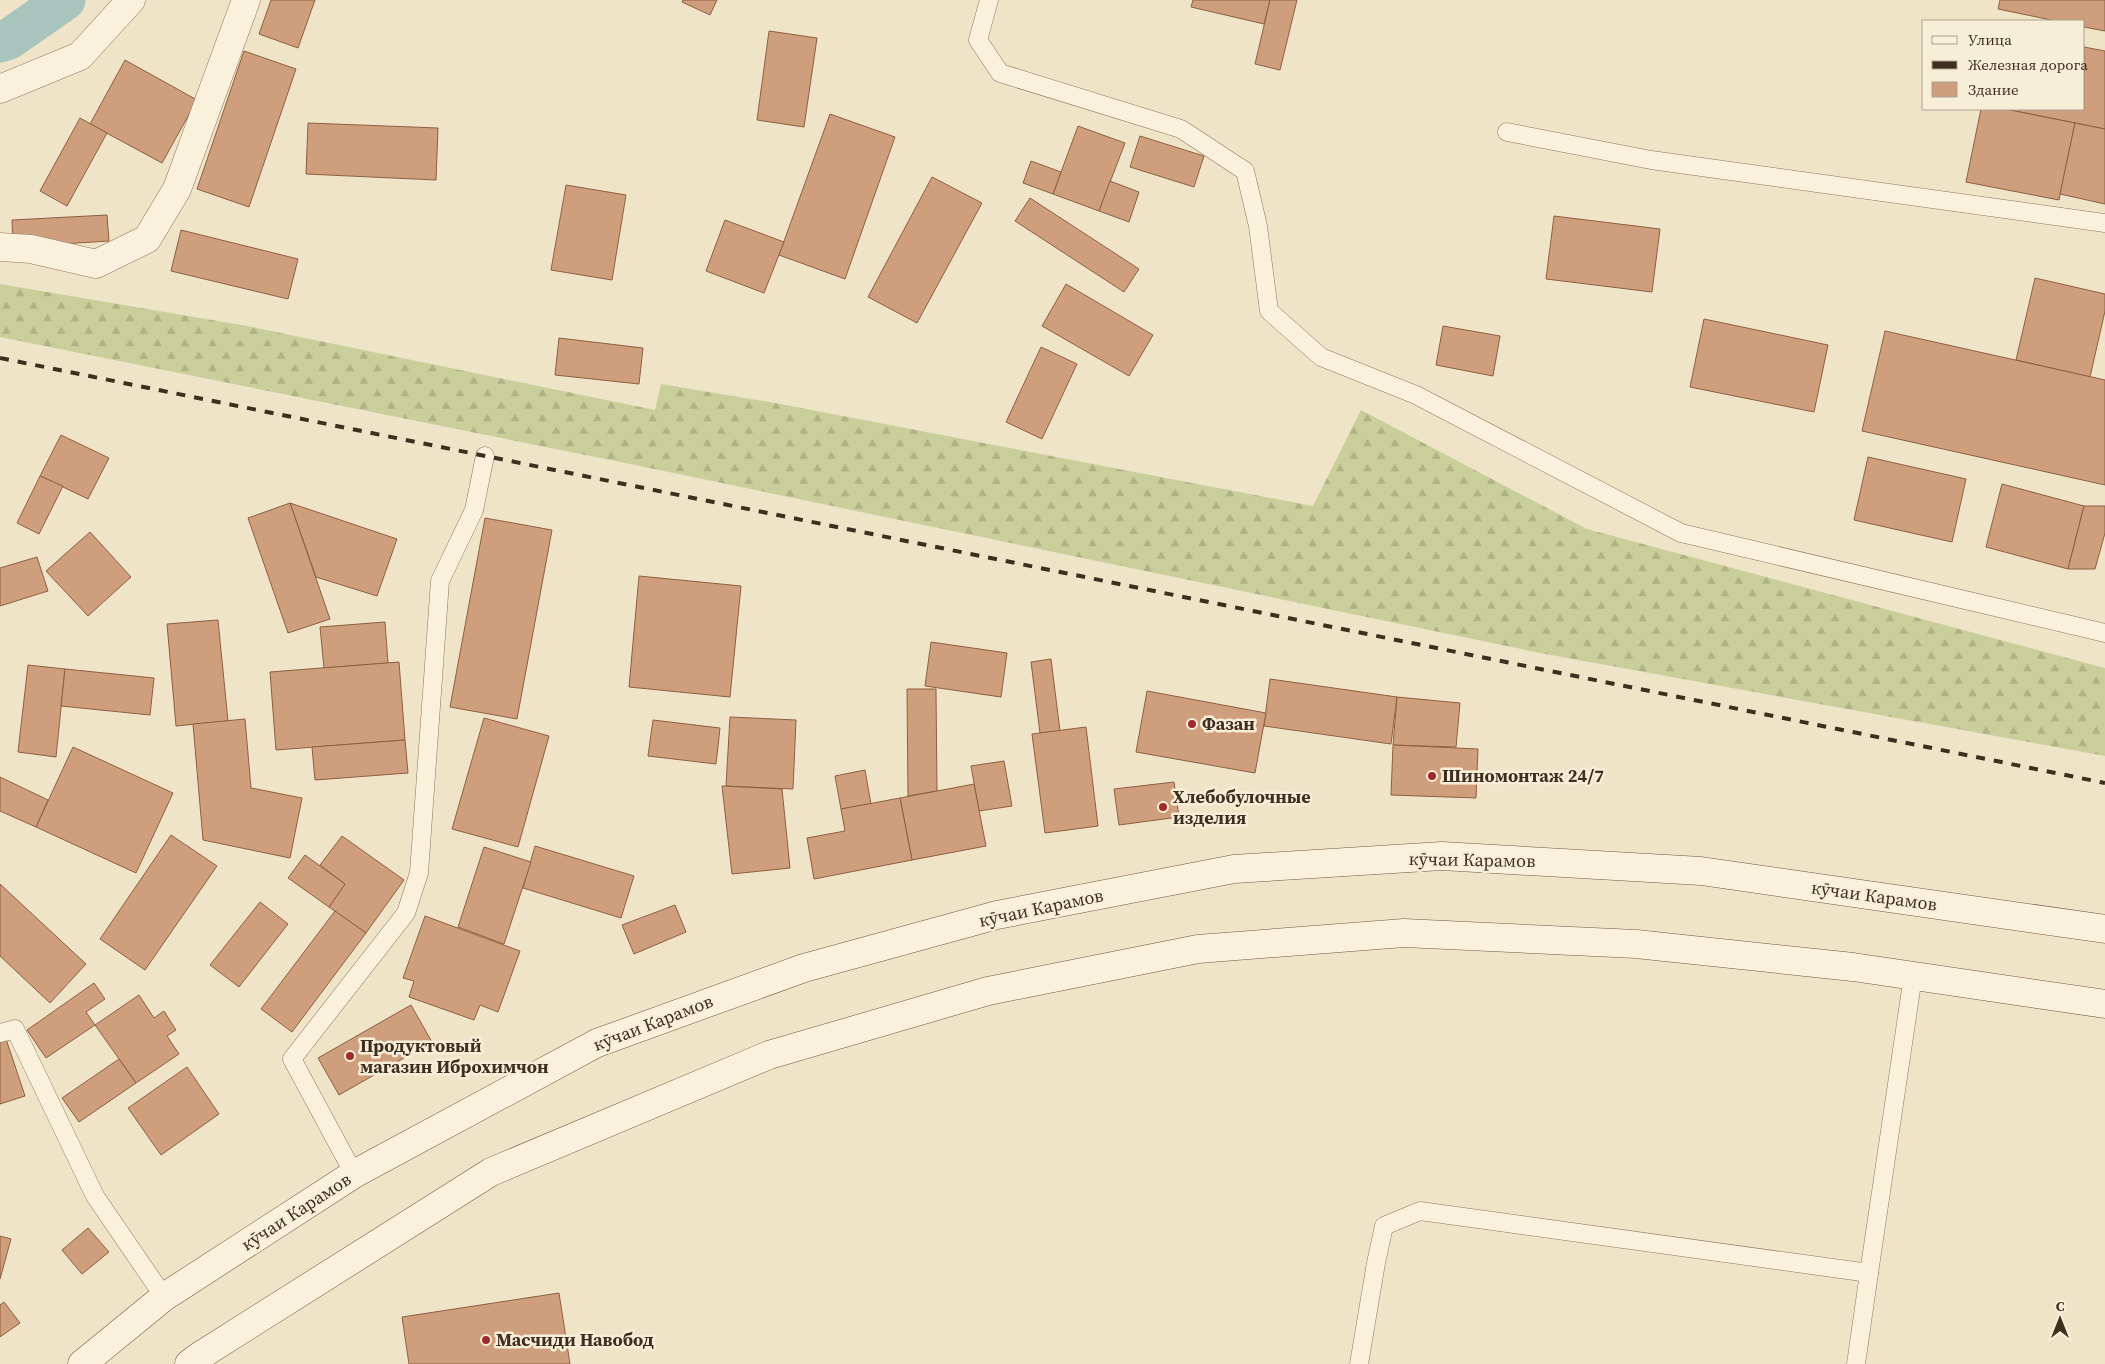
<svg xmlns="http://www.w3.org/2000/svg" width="2105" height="1364" viewBox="0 0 2105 1364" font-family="'Source Serif 4',serif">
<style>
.forest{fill:url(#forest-firs)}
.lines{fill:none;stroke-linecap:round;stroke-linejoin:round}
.canal{stroke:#a9c4bc;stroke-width:41}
.building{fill:#cf9f7d;stroke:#8d5f41}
.lane-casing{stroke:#8d765c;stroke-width:19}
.street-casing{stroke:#8d765c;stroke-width:29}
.secondary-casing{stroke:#6f573f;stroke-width:29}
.lane{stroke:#faf1dc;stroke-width:18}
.street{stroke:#faf1dc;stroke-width:28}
.secondary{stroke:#faf1dc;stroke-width:28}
.rail{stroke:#3d2e20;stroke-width:4;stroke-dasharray:9 9;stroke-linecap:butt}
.poi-dot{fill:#9e2a2b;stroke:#f7eed8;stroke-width:2}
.labels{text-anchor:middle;stroke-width:5;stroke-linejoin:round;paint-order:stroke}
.poi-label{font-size:18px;font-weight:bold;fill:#3d2e20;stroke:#f7eed8;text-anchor:start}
.street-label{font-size:18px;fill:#3d2e20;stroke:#f7eed8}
</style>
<defs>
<pattern id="forest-firs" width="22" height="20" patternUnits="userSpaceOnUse" patternTransform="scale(1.25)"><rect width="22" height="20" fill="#c9cf9b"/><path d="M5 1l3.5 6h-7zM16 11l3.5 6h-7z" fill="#aeb285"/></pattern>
</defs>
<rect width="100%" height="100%" fill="#f0e4c8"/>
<!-- forest -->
<path class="forest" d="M0,284L247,326L655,410L661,384L775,403L1313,506L1361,410L1587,529L2105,668V756L1540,653L625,463L0,337Z"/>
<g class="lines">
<!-- canal -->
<path class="canal" d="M0,42L9,39L65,0"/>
</g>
<!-- building -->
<g class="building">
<path d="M271,0H315L298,48L259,34Z"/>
<path d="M683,0H717L710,15L682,2Z"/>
<path d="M1193,0H1270L1264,24L1191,7Z"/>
<path d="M1270,0H1297L1280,70L1255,64Z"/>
<path d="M2000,0H2105V31L2084,27V21H2056L1998,9Z"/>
<path d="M769,31L817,38L804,127L757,120Z"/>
<path d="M2084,47L2105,51V129L2005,109H2084Z"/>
<path d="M244,51L296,69L249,207L197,189Z"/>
<path d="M125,60L197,100L162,163L90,124Z"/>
<path d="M1981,109H2005L2075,123L2059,200L1966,182Z"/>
<path d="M830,114L895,137L845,279L779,255Z"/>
<path d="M80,118L107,133L67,206L40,191Z"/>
<path d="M308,123L438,128L436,180L306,174Z"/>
<path d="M2075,123L2105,129V204L2060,194Z"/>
<path d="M1078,126L1125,143L1099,211L1053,194Z"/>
<path d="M1140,136L1204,156L1194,187L1130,167Z"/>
<path d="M1031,161L1061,172L1053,194L1023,183Z"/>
<path d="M932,177L982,203L917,323L868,297Z"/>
<path d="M1110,181L1139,192L1129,222L1099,211Z"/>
<path d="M566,185L626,195L612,280L551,270Z"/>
<path d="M1030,198L1139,269L1124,292L1015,221Z"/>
<path d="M107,215L109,241L13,247L12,220Z"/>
<path d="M1554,216L1660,229L1652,292L1546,279Z"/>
<path d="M725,220L784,242L764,293L706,271Z"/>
<path d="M181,230L298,259L288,299L171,271Z"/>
<path d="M2035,278L2105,294V311L2090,377L2016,360Z"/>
<path d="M1066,284L1153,335L1129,376L1042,326Z"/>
<path d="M1704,319L1828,345L1814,412L1690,387Z"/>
<path d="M1443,326L1500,336L1493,376L1436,365Z"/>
<path d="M1885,331L2105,380V485L1862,431Z"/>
<path d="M559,338L643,348L639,384L555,375Z"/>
<path d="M1041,347L1077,364L1042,439L1006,422Z"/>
<path d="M61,435L109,458L88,499L40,476Z"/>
<path d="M1868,457L1966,479L1952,542L1854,520Z"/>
<path d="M40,476L63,486L39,534L17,523Z"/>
<path d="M2002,484L2084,506L2068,569L1986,547Z"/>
<path d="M290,503L397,539L377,596L316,577Z"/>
<path d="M290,503L330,619L288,633L248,518Z"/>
<path d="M2084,506H2105V533L2095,569H2068Z"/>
<path d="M485,518L552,530L517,719L450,707Z"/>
<path d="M90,532L131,577L88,616L46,571Z"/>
<path d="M37,557L48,591L0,606V568Z"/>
<path d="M639,576L741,586L730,697L629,687Z"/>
<path d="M218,620L228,721L176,726L167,624Z"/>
<path d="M385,622L388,663L324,668L320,627Z"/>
<path d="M931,642L1007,653L1001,697L925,686Z"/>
<path d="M1051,659L1060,731L1040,733L1031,662Z"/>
<path d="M399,662L405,740L276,750L270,672Z"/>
<path d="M28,665L65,669L56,757L18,752Z"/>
<path d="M65,669L154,678L150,715L61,706Z"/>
<path d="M1270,679L1397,697L1391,744L1264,726Z"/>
<path d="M907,689H936L937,791L908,796Z"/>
<path d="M1147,691L1266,713L1255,773L1136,752Z"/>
<path d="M1397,697L1460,703L1456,747L1393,745Z"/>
<path d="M730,717L796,720L793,789L726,786Z"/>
<path d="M484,718L549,736L518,847L452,829Z"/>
<path d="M245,719L251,788L302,798L290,858L203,840L193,724Z"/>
<path d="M653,720L720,728L716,764L648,756Z"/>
<path d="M1086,727L1098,826L1045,833L1032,734Z"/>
<path d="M405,740L408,773L315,780L312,747Z"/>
<path d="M1393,745L1478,749L1476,798L1391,795Z"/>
<path d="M73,747L173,793L136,873L36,827Z"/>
<path d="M1004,761L1012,806L979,811L971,766Z"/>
<path d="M865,770L871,804L841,809L835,776Z"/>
<path d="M0,777L48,800L36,827L0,811Z"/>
<path d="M1174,782L1179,817L1119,825L1114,789Z"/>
<path d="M974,784L986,846L912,860L900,798Z"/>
<path d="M722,786L782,789L790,868L732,874Z"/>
<path d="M900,798L912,860L814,879L807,838L845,831L841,809Z"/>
<path d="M171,835L217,866L145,970L100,939Z"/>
<path d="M342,836L404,880L366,933L329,907L345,884L320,865Z"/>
<path d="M535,846L634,876L621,918L523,888Z"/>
<path d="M484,847L531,862L504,944L458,927Z"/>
<path d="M305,855L345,884L329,907L288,878Z"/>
<path d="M0,884L86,964L50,1003L0,956Z"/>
<path d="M260,902L288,924L239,987L210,965Z"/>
<path d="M675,905L686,932L634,954L622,925Z"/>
<path d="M335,911L366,933L292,1032L261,1009Z"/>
<path d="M425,916L520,951L498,1012L480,1005L474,1020L409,997L414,981L403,978Z"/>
<path d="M94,983L105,999L86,1012L95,1025L46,1058L27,1030Z"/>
<path d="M139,995L154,1018L164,1011L176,1030L167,1036L179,1054L136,1083L95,1025Z"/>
<path d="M411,1005L432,1042L339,1095L318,1058Z"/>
<path d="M5,1036L25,1096L0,1104V1037Z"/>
<path d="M119,1059L136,1083L79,1122L62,1098Z"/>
<path d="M187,1067L219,1114L161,1155L128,1108Z"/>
<path d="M88,1228L109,1252L82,1274L62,1250Z"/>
<path d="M0,1236L11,1239L0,1279Z"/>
<path d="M559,1293L570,1364H409L402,1317Z"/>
<path d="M4,1302L20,1323L0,1337V1305Z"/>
</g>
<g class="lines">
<!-- lane casing -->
<g class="lane-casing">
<g id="lane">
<path d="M989,0L978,40L1000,73L1181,129L1245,171L1258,226L1269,311L1321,357L1416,395L1681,533L2105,633"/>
<path d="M1507,132L1651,160L2105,223"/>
<path d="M0,1033L15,1029L95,1196L164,1297"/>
<path d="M354,1174L292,1059L406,913L419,873L440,581L474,510L485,456"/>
<path d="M1359,1364L1376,1263L1384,1226L1420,1211L1869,1273L1913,976"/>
<path d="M1856,1364L1869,1273"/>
</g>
</g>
<!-- street casing -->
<g class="street-casing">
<g id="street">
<path d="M0,89L80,56L131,0"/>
<path d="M0,247L31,249L96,264L147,239L177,189L246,0"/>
</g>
</g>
<!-- secondary casing -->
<g class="secondary-casing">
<g id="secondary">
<path d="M82,1364L164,1297L354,1174L597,1043L804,968L997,915L1234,869L1442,856L1701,871L2105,929"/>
<path d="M189,1364L198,1357L491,1172L769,1055L988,991L1198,949L1404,933L1636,944L1853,967L2105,1004"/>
</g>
</g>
<!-- lane -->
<use href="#lane" class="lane"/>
<!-- street -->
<use href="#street" class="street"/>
<!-- secondary -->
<use href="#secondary" class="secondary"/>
<!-- rail -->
<path class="rail" d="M0,358L2105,783"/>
</g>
<!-- markers -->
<g class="poi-dot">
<circle cx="1192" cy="724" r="5"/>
<circle cx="1432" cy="776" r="5"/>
<circle cx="1163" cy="807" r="5"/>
<circle cx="350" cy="1056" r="5"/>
<circle cx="486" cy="1340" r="5"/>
</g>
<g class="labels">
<!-- poi labels -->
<g class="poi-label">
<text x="1202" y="730">Фазан</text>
<text x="1442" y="782">Шиномонтаж 24/7</text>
<text x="1173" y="803">Хлебобулочные<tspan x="1173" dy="21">изделия</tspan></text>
<text x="360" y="1052">Продуктовый<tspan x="360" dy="21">магазин Иброхимчон</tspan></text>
<text x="496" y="1346">Масчиди Навобод</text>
</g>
<!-- street labels -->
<g class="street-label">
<text transform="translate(1472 860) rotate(1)" y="6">кӯчаи Карамов</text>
<text transform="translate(1874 896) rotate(8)" y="6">кӯчаи Карамов</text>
<text transform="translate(1041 908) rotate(-12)" y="6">кӯчаи Карамов</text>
<text transform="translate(653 1023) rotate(-21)" y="6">кӯчаи Карамов</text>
<text transform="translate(296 1212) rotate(-33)" y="6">кӯчаи Карамов</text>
</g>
</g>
<!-- legend -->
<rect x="1922" y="20" width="162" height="90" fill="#f7eed8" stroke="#ada18e"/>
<rect x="1932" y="36" width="25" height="8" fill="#faf1dc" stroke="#ada18e"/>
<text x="1968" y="45" font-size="15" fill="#3d2e20">Улица</text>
<rect x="1932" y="61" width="25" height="8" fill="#3d2e20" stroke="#ada18e"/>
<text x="1968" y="70" font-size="15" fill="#3d2e20">Железная дорога</text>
<rect x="1932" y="82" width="25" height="15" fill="#cf9f7d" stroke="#ada18e"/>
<text x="1968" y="95" font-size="15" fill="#3d2e20">Здание</text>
<!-- north arrow -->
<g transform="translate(2060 1319)" stroke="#f7eed8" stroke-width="4" paint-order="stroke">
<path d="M0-4L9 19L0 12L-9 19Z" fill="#3d2e20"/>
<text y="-8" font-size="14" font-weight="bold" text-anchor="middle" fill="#3d2e20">С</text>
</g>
</svg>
